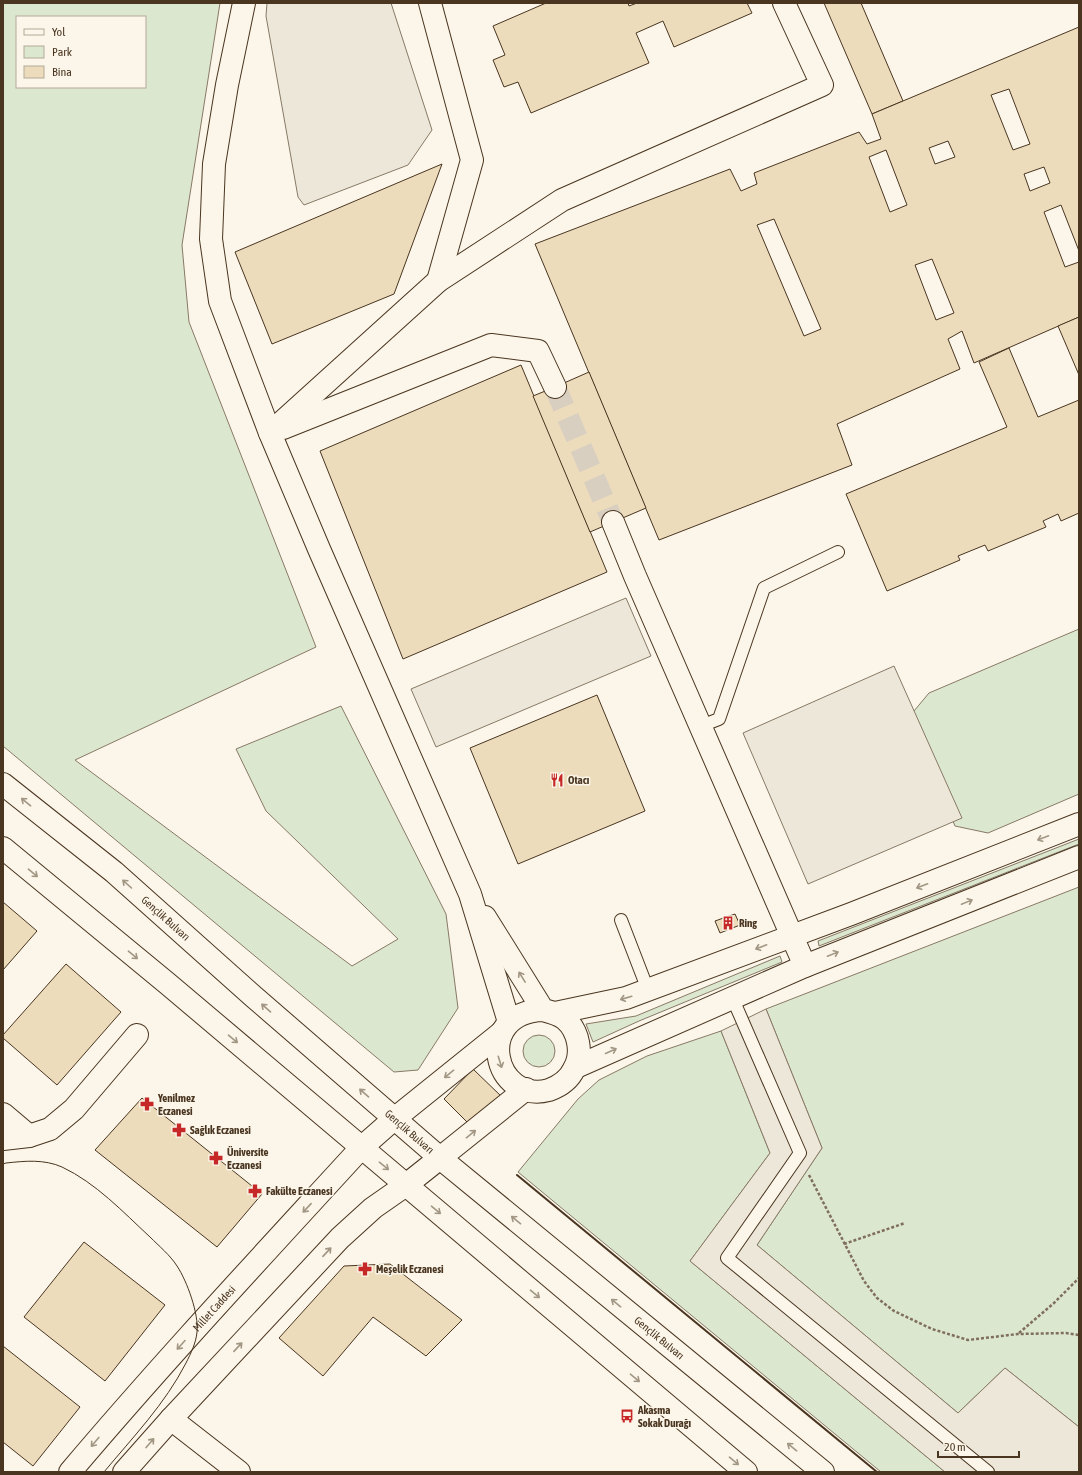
<svg xmlns="http://www.w3.org/2000/svg" width="1082" height="1475" viewBox="0 0 1082 1475" font-family="'Asap Condensed',sans-serif">
<style>
.green{fill:#dce7d0;stroke:#887966;fill-rule:evenodd}
.parking{fill:#ede7d9;stroke:#887966}
.building{fill:#ecdcbc;stroke:#4a3520;fill-rule:evenodd}
.lines{fill:none;stroke-linecap:round;stroke-linejoin:round}
.street-tunnel{stroke:#d8cfc1;stroke-width:22;stroke-dasharray:22 11;stroke-linecap:butt}
.lane-casing{stroke:#4a3520;stroke-width:14}
.street-casing{stroke:#4a3520;stroke-width:24}
.secondary-casing{stroke:#4a3520;stroke-width:24}
.highway-casing{stroke:#4a3520;stroke-width:24}
.path{stroke:#7f6f5c;stroke-width:2.5;stroke-dasharray:3 2;stroke-linecap:butt}
.lane{stroke:#fbf6e9;stroke-width:12}
.street{stroke:#fbf6e9;stroke-width:22}
.secondary{stroke:#fbf6e9;stroke-width:22}
.highway{stroke:#fbf6e9;stroke-width:22}
.tram{stroke:#4a3520;stroke-width:1}
.wall{stroke:#4a3520;stroke-width:2}
.oneway{stroke:#a29684}
.labels{text-anchor:middle;stroke-width:3;stroke-linejoin:round;paint-order:stroke}
.poi-label{font-size:11px;font-weight:bold;fill:#4a3520;stroke:#fbf6e9;text-anchor:start}
.street-label{font-size:11px;fill:#4a3520;stroke:#fbf6e9}
</style>
<rect width="100%" height="100%" fill="#fbf6e9"/>
<!-- green -->
<g class="green">
<path d="M3,3H220L182,245L189,322L316,647L75,760L352,966L398,939L266,811L236,749L341,706L446,914L458,1008L418,1070L394,1072L3,746ZM17,17H145V87H17Z"/>
<path d="M1079,629V794L988,833L955,826L909,717L929,693Z"/>
<path d="M1079,839V844L819,946L818,941Z"/>
<path d="M1079,887V1427L1005,1368L958,1413L757,1245L822,1148L766,1009Z"/>
<path d="M780,956L782,962L639,1021L593,1042L586,1024L636,1016Z"/>
<path d="M721,1031L770,1153L690,1261L945,1472H881L518,1172L578,1099L599,1080L647,1056Z"/>
<circle cx="539" cy="1051" r="16"/>
</g>
<!-- parking -->
<g class="parking">
<path d="M267,3H391L432,130L408,165L304,205L298,197L266,16Z"/>
<path d="M626,598L651,656L436,747L411,689Z"/>
<path d="M894,666L962,818L808,884L743,733Z"/>
<path d="M766,1009L822,1148L757,1245L958,1413L1005,1368L1079,1427V1472H945L690,1261L770,1153L721,1031Z"/>
</g>
<!-- building -->
<g class="building">
<path d="M546,3H628L629,6L637,3H747L752,13L674,47L663,21L636,33L649,63L531,113L518,82L504,87L493,60L505,55L493,26Z"/>
<path d="M824,3H861L903,101L872,114Z"/>
<path d="M1079,27V251L1061,205L1044,212L1065,267L1079,262V317L974,363L962,331L948,339L960,369L837,424L852,465L659,540L535,244L730,169L741,191L757,184L754,173L859,132L867,144L881,139L872,114ZM1009,89L1030,144L1013,150L991,95ZM948,141L955,157L935,164L929,148ZM886,150L907,205L890,212L869,157ZM1044,167L1050,183L1030,191L1024,174ZM774,219L821,329L804,336L757,225ZM932,259L954,313L936,320L915,265Z"/>
<path d="M442,164L394,294L272,344L235,252Z"/>
<path d="M1079,317V375L1058,326Z"/>
<path d="M1009,348L1038,417L1079,400V513L1061,521L1058,514L1043,521L1046,527L988,551L985,545L958,556L960,560L887,591L846,494L1007,427L979,362Z"/>
<path d="M521,365L607,572L403,659L320,451Z"/>
<path d="M589,372L646,508L590,532L533,396L555,387Z"/>
<path d="M597,695L645,811L518,864L470,748Z"/>
<path d="M3,902L37,931L3,970Z"/>
<path d="M735,914L740,925L720,933L715,921Z"/>
<path d="M66,964L121,1012L57,1085L3,1038V1035Z"/>
<path d="M473,1069L502,1097L472,1127L444,1099Z"/>
<path d="M142,1098L262,1194L217,1247L95,1150Z"/>
<path d="M84,1242L165,1305L105,1381L24,1317Z"/>
<path d="M390,1264L462,1320L426,1356L373,1317L323,1376L279,1338L344,1266Z"/>
<path d="M3,1346L80,1407L33,1466L3,1442Z"/>
</g>
<g class="lines">
<!-- street-tunnel -->
<path class="street-tunnel" d="M555,387L613,522"/>
<!-- lane casing -->
<g class="lane-casing">
<g id="lane">
<path d="M701,726L719,719L764,588L838,552"/>
<path d="M621,920L648,990"/>
<path d="M732,997L800,1153L727,1258L988,1472"/>
</g>
</g>
<!-- street casing -->
<g class="street-casing">
<g id="street">
<path d="M244,3L227,85L214,164L211,239L220,301L270,433L319,549L470,894L509,1022"/>
<path d="M430,3L472,160L438,281"/>
<path d="M283,428L491,345L538,351L555,387"/>
<path d="M270,433L438,281L562,200L822,85L784,3"/>
<path d="M613,522L635,576L805,966"/>
<path d="M485,917L543,1010C551,1012 559,1014 565,1019C579,1031 583,1054 574,1069C569,1080 560,1086 549,1090C494,1105 472,1013 543,1010"/>
<path d="M555,1013L626,998L851,914L1079,824"/>
<path d="M576,1067L805,966L1079,857"/>
<path d="M3,1114L29,1136"/>
<path d="M394,1119L501,1033"/>
<path d="M3,1139L29,1136L50,1129L74,1109L137,1035"/>
<path d="M440,1158L526,1089"/>
<path d="M171,1419L239,1472"/>
</g>
</g>
<!-- secondary casing -->
<g class="secondary-casing">
<g id="secondary">
<path id="s1" d="M70,1472C164,1361 263,1255 361,1148"/>
<path d="M124,1472L171,1419L340,1238L373,1208L406,1185"/>
</g>
</g>
<!-- highway casing -->
<g class="highway-casing">
<g id="highway">
<path id="s2" d="M3,784L114,872L254,997L440,1158L823,1472"/>
<path d="M3,848L168,984L746,1472"/>
<path d="M361,1148L394,1119"/>
<path d="M406,1185L440,1158"/>
</g>
</g>
<!-- path -->
<g class="path">
<path d="M809,1175L864,1281L877,1298L894,1311L932,1329L968,1340L1018,1334L1066,1333L1079,1335"/>
<path d="M844,1244L905,1223"/>
<path d="M1019,1333L1054,1303L1079,1278"/>
</g>
<!-- lane -->
<use href="#lane" class="lane"/>
<!-- street -->
<use href="#street" class="street"/>
<!-- secondary -->
<use href="#secondary" class="secondary"/>
<!-- highway -->
<use href="#highway" class="highway"/>
<!-- tram -->
<path class="tram" d="M3,1164L6,1163C25,1161 44,1159 62,1167C96,1183 123,1212 150,1237C159,1246 170,1255 177,1266C187,1281 199,1314 197,1332C196,1343 191,1353 186,1363C165,1404 133,1437 104,1472"/>
<!-- wall -->
<path class="wall" d="M517,1175L877,1472"/>
</g>
<!-- one-way arrows -->
<defs><path id="oneway-shaft" d="M-6 0H5M1.5-3L5.5 0L1.5 3" fill="none" stroke-width="1.6" stroke-linecap="round" stroke-linejoin="round"/></defs>
<g class="oneway">
<use href="#oneway-shaft" transform="translate(26 802) rotate(-141)"/>
<use href="#oneway-shaft" transform="translate(1043 838) rotate(159)"/>
<use href="#oneway-shaft" transform="translate(33 873) rotate(40)"/>
<use href="#oneway-shaft" transform="translate(127 884) rotate(-138)"/>
<use href="#oneway-shaft" transform="translate(922 886) rotate(159)"/>
<use href="#oneway-shaft" transform="translate(967 902) rotate(-22)"/>
<use href="#oneway-shaft" transform="translate(761 947) rotate(159)"/>
<use href="#oneway-shaft" transform="translate(833 954) rotate(-22)"/>
<use href="#oneway-shaft" transform="translate(133 955) rotate(40)"/>
<use href="#oneway-shaft" transform="translate(522 977) rotate(-122)"/>
<use href="#oneway-shaft" transform="translate(626 998) rotate(164)"/>
<use href="#oneway-shaft" transform="translate(266 1008) rotate(-139)"/>
<use href="#oneway-shaft" transform="translate(233 1039) rotate(40)"/>
<use href="#oneway-shaft" transform="translate(611 1051) rotate(-24)"/>
<use href="#oneway-shaft" transform="translate(500 1062) rotate(73)"/>
<use href="#oneway-shaft" transform="translate(449 1074) rotate(141)"/>
<use href="#oneway-shaft" transform="translate(364 1093) rotate(-139)"/>
<use href="#oneway-shaft" transform="translate(471 1134) rotate(-39)"/>
<use href="#oneway-shaft" transform="translate(384 1166) rotate(39)"/>
<use href="#oneway-shaft" transform="translate(307 1208) rotate(133)"/>
<use href="#oneway-shaft" transform="translate(436 1210) rotate(40)"/>
<use href="#oneway-shaft" transform="translate(516 1220) rotate(-141)"/>
<use href="#oneway-shaft" transform="translate(327 1252) rotate(-47)"/>
<use href="#oneway-shaft" transform="translate(535 1294) rotate(40)"/>
<use href="#oneway-shaft" transform="translate(616 1303) rotate(-141)"/>
<use href="#oneway-shaft" transform="translate(181 1345) rotate(132)"/>
<use href="#oneway-shaft" transform="translate(238 1347) rotate(-47)"/>
<use href="#oneway-shaft" transform="translate(635 1378) rotate(40)"/>
<use href="#oneway-shaft" transform="translate(95 1442) rotate(130)"/>
<use href="#oneway-shaft" transform="translate(150 1443) rotate(-49)"/>
<use href="#oneway-shaft" transform="translate(792 1447) rotate(-141)"/>
<use href="#oneway-shaft" transform="translate(734 1461) rotate(40)"/>
</g>
<!-- icons -->
<defs>
<g id="restaurant-bare" transform="scale(1.08)"><path d="M-5-6h1v4h1v-4h1v4h1v-4h1v5L-1.5 .5V6h-2V.5L-5-1ZM5-6V6H3V1.5H1.5Q1.5-4 5-6Z" fill="#c62828" stroke="#fbf6e9" stroke-width="2.5" paint-order="stroke"/></g>
<g id="building-bare" transform="scale(1.08)"><path d="M-4-6H4V6H1V3H-1V6H-4ZM-2.5-4.3h1.7v1.8h-1.7ZM.8-4.3h1.7v1.8H.8ZM-2.5-1h1.7V.8h-1.7ZM.8-1h1.7V.8H.8Z" fill="#c62828" stroke="#fbf6e9" stroke-width="2.5" paint-order="stroke"/></g>
<g id="pharmacy-bare" transform="scale(1.08)"><path d="M-2-6h4v4h4v4h-4v4h-4v-4h-4v-4h4Z" fill="#c62828" stroke="#fbf6e9" stroke-width="2.5" paint-order="stroke"/></g>
<g id="bus-bare" transform="scale(1.08)"><path d="M-5-6H5V4H4V6H2V4H-2V6H-4V4H-5ZM-3.5-4V0h7V-4ZM-3.5 1.2v1.5H-2V1.2ZM2 1.2v1.5H3.5V1.2Z" fill="#c62828" stroke="#fbf6e9" stroke-width="2.5" paint-order="stroke"/></g>
</defs>
<g fill-rule="evenodd">
<use href="#restaurant-bare" x="557" y="780"/>
<use href="#building-bare" x="728" y="923"/>
<use href="#pharmacy-bare" x="147" y="1104"/>
<use href="#pharmacy-bare" x="179" y="1130"/>
<use href="#pharmacy-bare" x="216" y="1158"/>
<use href="#pharmacy-bare" x="255" y="1191"/>
<use href="#pharmacy-bare" x="365" y="1269"/>
<use href="#bus-bare" x="627" y="1416"/>
</g>
<g class="labels">
<!-- poi labels -->
<g class="poi-label">
<text x="568" y="784">Otacı</text>
<text x="739" y="927">Ring</text>
<text x="158" y="1102">Yenilmez<tspan x="158" dy="13">Eczanesi</tspan></text>
<text x="190" y="1134">Sağlık Eczanesi</text>
<text x="227" y="1156">Üniversite<tspan x="227" dy="13">Eczanesi</tspan></text>
<text x="266" y="1195">Fakülte Eczanesi</text>
<text x="376" y="1273">Meşelik Eczanesi</text>
<text x="638" y="1414">Akasma<tspan x="638" dy="13">Sokak Durağı</tspan></text>
</g>
<!-- street labels -->
<g class="street-label">
<text dy="4" stroke="none"><textPath href="#s2" startOffset="211">Gençlik Bulvarı</textPath></text>
<text dy="4" stroke="none"><textPath href="#s2" startOffset="535">Gençlik Bulvarı</textPath></text>
<text dy="4" stroke="none"><textPath href="#s1" startOffset="218">Millet Caddesi</textPath></text>
<text dy="4" stroke="none"><textPath href="#s2" startOffset="859">Gençlik Bulvarı</textPath></text>
</g>
</g>
<!-- border -->
<rect width="1082" height="1475" fill="none" stroke="#4a3520" stroke-width="8"/>
<!-- legend -->
<rect x="16" y="16" width="130" height="72" fill="#fbf6e9" stroke="#b4a999"/>
<rect x="24" y="29" width="20" height="6" fill="#fbf6e9" stroke="#b4a999"/>
<text x="52" y="36" font-size="12" fill="#4a3520">Yol</text>
<rect x="24" y="46" width="20" height="12" fill="#dce7d0" stroke="#b4a999"/>
<text x="52" y="56" font-size="12" fill="#4a3520">Park</text>
<rect x="24" y="66" width="20" height="12" fill="#ecdcbc" stroke="#b4a999"/>
<text x="52" y="76" font-size="12" fill="#4a3520">Bina</text>
<!-- scale -->
<path d="M938 1451v6h81v-6" fill="none" stroke="#4a3520" stroke-width="2"/>
<text x="944" y="1451" font-size="12" fill="#4a3520" stroke="#fbf6e9" stroke-width="3" paint-order="stroke">20 m</text>
</svg>
